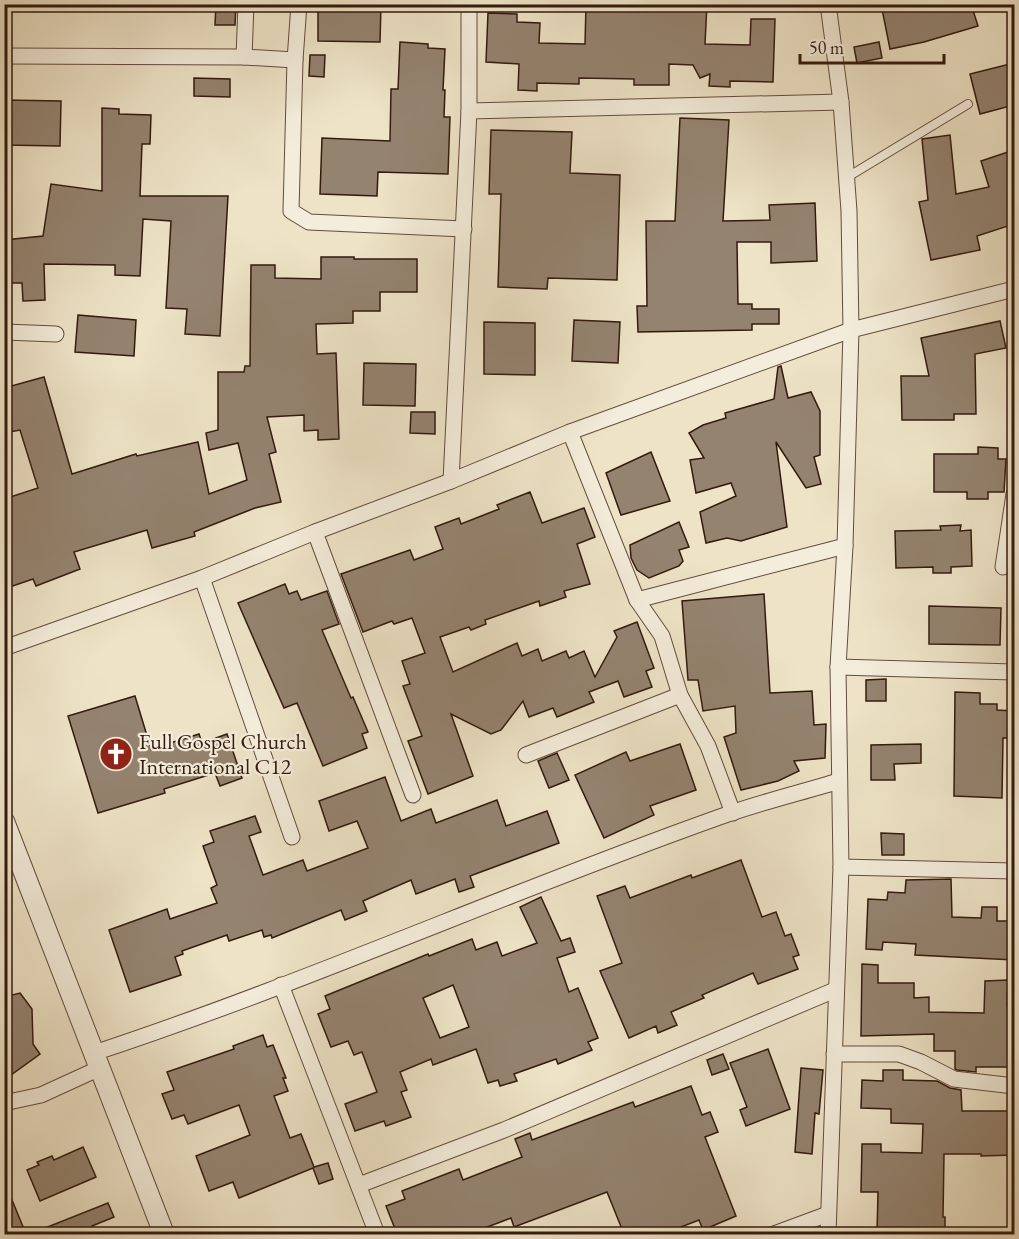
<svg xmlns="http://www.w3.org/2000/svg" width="1019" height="1239" viewBox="0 0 1019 1239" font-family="'EB Garamond',serif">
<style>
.building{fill:#94836f;stroke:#331a0f;stroke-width:1.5;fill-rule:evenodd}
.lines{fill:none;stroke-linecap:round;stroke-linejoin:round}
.service-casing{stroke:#624c3d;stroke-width:10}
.minor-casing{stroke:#624c3d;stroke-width:17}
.tertiary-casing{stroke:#624c3d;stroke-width:22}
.service{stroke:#f4eddb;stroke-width:8}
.minor{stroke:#f4eddb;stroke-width:15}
.tertiary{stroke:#f4eddb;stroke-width:20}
.labels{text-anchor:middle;stroke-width:4.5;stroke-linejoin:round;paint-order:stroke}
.poi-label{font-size:22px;fill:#331a0f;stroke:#f4eddb;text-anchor:start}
</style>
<rect width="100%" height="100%" fill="#eee3c7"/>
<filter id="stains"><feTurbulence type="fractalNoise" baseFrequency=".00333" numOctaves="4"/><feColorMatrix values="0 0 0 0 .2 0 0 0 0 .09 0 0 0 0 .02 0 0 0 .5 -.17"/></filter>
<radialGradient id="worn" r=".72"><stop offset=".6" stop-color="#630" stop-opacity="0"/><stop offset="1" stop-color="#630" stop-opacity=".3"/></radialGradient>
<!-- building -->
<g class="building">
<path d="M216,4H236L235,25H215Z"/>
<path d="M318,4H381L380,42L318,41Z"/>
<path d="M586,4H707L705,44L750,45L751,19H775L773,82L730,81V87L709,86L710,74L700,78L693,65L669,64V85H634V79L579,78V84L537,83V91L518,90L519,64L486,62L488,13L517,14V22L540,23L539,43L585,44Z"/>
<path d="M881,4H971L978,26L924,42L890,49Z"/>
<path d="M400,42L428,44V48L445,49L443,90H445L444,117H450L448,174L378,172L377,196L320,194L322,138L390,141L391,89H398Z"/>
<path d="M879,42L882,58L857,63L854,47Z"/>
<path d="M310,55H325L324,77L309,76Z"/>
<path d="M1014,63V105L980,114L970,74Z"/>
<path d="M194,78L230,79V97L194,96Z"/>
<path d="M4,100L61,101L60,146L4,145Z"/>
<path d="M102,108L119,109V114L151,115L150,144H142L140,196H228L220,336L185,334L187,309L166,308L171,221L143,219L140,276L115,275V265L44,264L45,300L23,301L22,283H4V240L43,236L51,184L102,191Z"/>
<path d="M680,118L729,120L723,221L770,220L769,205L815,203L817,261L771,263V242H737L738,304H752V309H779V324H752V330L638,332L637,306H647L646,221H675Z"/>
<path d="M491,130L572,132L570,173L620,175L617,280L548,278L547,289L498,287L501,194H489Z"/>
<path d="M950,135L956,194L989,187L981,161L1008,152L1014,172V224L977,236L980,250L931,260L919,202L928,200L922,139Z"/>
<path d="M321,257H354V259H417V292H380V311H353V323L316,324L317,354L336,353L339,439L318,440V430L304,431V415L267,417L276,452L269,454L281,502L255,508L194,532L195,536L152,548L147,530L74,552L80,569L36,586L33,579L4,589V499L38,488L20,430L4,433V388L44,377L72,474L136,454L137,456L198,442L209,494L247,480L238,443L209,450L206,433L218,430V372H244L245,366H250L251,265H275V278L321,279Z"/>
<path d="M78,315L136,320L134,356L75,352Z"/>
<path d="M574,320L620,322L618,363L572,361Z"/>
<path d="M1000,321L1006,348L975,354L976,414H954V420H902L901,376H929L921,338Z"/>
<path d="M484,322L535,323V375L484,374Z"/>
<path d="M364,363L416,364L415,406L363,405Z"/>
<path d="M781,366L788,398L811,392L820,411V455L814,457L821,484L806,488L776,442L787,527L741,541L727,538L706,543L700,512L736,496L731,483L696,493L690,460L704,458L689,433L703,425L726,418L725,413L774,399L778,367Z"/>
<path d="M411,412H435V434L410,433Z"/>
<path d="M978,447L998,448V459H1006L1004,492H988V499H967V492H934V454H978Z"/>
<path d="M651,452L670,501L621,515L606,473Z"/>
<path d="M530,492L542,523L584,508L595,537L577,544L590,584L564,591L566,597L540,606L539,601L485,620L486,624L471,630L469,627L440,637L453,672L517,643L522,656L538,649L542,661L566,651L569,658L584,651L595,677L617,637L614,631L637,622L654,668L646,671L652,687L624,697L618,681L589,692L594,702L557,717L553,708L529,717L523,701L501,730L491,734L451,714L473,776L428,794L408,741L422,736L403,686L410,684L402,661L425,653L412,618L394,624L392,621L363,632L341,574L410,550L414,560L443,549L435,527L459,518L461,524L499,509L497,505Z"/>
<path d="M679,522L689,547L679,550L683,561L679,566L649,578L637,570L631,558L630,545Z"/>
<path d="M961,525L960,531L971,530L972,566L951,567V573H933V567L896,568L895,531L941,530L940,526Z"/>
<path d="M285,584L289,594L297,591L301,600L327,591L339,624L322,630L351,698L353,697L368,732L362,734L367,748L323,766L297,703L284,708L238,603Z"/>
<path d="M764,594L770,693L812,691L814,725L826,724L825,758L794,761L799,771L778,781L741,790L724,737L736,733L735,706L703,711L698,680H688L682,601Z"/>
<path d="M929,606L1001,608L1000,645L929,644Z"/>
<path d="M886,679V701H866V680Z"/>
<path d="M955,692L980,693V704H997V710L1014,711V738H1003L1002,798L954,796Z"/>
<path d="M135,696L151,749L199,734L202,743L227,734L242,778L220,786L215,773L164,789L165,793L98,813L68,716Z"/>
<path d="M680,744L696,790L650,806L654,815L604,838L575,775L626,752L630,761Z"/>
<path d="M921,744V763L894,764L895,780H871V745Z"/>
<path d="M557,753L569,780L549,788L538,761Z"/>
<path d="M385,777L401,821L431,809L436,823L497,800L506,826L547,811L559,843L470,876L474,887L459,892L455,879L416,894L411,880L363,901L367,911L345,920L341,910L272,938L271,935L264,937L262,930L229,941L227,935L182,951L183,954L175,957L181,975L130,992L109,930L167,909L170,919L217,903L211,888L217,885L203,846L214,842L210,831L255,816L261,832L249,836L263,875L303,860L307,871L368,848L357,821L329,831L319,801Z"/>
<path d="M881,833L904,834V855H882Z"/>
<path d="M741,860L762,917L776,912L785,936L791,934L799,955L793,957L798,969L758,984L753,973L702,995L704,998L671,1012L677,1025L658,1033L656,1026L629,1038L600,971L622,963L597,896L625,886L630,898L691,875L692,878Z"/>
<path d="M951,879L952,917L981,918L982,907H997V921H1014V960L915,955L916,944L883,942L882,950L866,949L868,899L887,900L888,892L905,893L906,880Z"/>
<path d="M541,897L561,941L570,938L575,952L557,958L569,992L578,988L598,1038L588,1042L592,1050L558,1064L556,1059L514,1074L517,1081L500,1086L498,1080L488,1083L476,1049L433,1065L431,1059L400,1072L407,1090L401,1092L411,1117L386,1126L384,1121L355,1131L345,1104L377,1092L362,1052L354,1055L348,1041L331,1047L318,1014L330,1009L325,996L428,954L429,956L472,939L476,950L497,942L502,956L537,943L520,907ZM453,985L469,1027L440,1038L423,998Z"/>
<path d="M862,964L878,965V983H914V998L929,997V1012L984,1013L985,981L1008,980L1007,1006H1014V1060H1011V1067H976V1072L957,1070L955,1069V1051H934V1034L861,1036Z"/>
<path d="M20,993L32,1009L33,1044L40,1054L4,1080V997Z"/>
<path d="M263,1035L267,1047L273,1045L286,1078H283L288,1091L274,1096L290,1138L301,1134L314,1167L328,1163L333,1179L319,1184L313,1168L239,1198L233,1182L209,1191L196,1156L250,1135L239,1105L188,1124L184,1115L172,1119L162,1094L174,1090L167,1072L234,1049L233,1046Z"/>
<path d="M768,1049L790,1109L746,1126L740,1110L747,1107L730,1063Z"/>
<path d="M723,1054L729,1069L712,1075L707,1060Z"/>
<path d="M801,1068L823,1070L819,1114L815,1113L812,1154L795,1152Z"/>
<path d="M883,1070H903V1080L937,1081L950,1088L961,1090L962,1111H1014V1155L981,1156V1154H944L943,1217H945V1234H877L878,1192H861L862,1144H881V1152L922,1153L923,1124L891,1123V1109L861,1108L862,1080L883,1081Z"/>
<path d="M691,1086L702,1115L710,1112L718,1132L705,1137L736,1216L703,1230L699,1220L663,1234H624L607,1192L514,1227L511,1218L469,1234H397L386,1206L405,1199L402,1191L459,1169L463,1180L522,1157L515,1139L530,1133L532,1140L633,1102L635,1107Z"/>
<path d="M83,1147L96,1177L40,1201L27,1170L39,1165L37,1162L52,1156L54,1160Z"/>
<path d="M4,1183H5L26,1234H4Z"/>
<path d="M108,1203L114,1217L92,1226L96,1234H30Z"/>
</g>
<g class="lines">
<!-- service casing -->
<g class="service-casing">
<path id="service" d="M846,178L968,104"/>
</g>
<!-- minor casing -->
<g class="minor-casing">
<g id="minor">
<path d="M299,4L295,60L291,211L309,222L464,229"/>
<path d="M4,56L244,57L295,60"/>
<path d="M244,57L246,4"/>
<path d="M469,111L841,102"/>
<path d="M4,332L56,334"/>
<path d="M570,432L637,600L662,636L680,695L708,746L733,813"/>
<path d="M451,481L469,111V4"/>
<path d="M315,532L413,795"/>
<path d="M1003,567L1014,494"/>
<path d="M202,578L292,837"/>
<path d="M637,600L845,546"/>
<path d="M4,648L202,578L315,532L451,481L570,432L851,330L1014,289"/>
<path d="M838,667L1014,672"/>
<path d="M526,755L680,695"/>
<path d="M841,867L1014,871"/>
<path d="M281,985L377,1234"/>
<path d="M94,1053C309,982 517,888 731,813C766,801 803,792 839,781"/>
<path d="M834,1054H899L921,1062L954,1079L1014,1086"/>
<path d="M4,1103L41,1095L100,1068"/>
<path d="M359,1185L504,1130L835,990"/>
<path d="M774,1234L828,1214"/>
<path d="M828,1234L841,867L838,667L845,546L851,330L849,211L841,102L828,4"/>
</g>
</g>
<!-- tertiary casing -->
<g class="tertiary-casing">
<path id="tertiary" d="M4,821L164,1234"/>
</g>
<!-- service -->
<use href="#service" class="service"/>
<!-- minor -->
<use href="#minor" class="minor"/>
<!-- tertiary -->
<use href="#tertiary" class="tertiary"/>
</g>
<!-- icons -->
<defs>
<g id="church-disc" transform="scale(1.725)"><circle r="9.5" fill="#8f2418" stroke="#f4eddb"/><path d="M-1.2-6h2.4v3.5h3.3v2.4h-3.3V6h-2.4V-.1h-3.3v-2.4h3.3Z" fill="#fff"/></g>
</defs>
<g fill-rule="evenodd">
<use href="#church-disc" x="116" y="754"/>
</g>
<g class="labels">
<!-- poi labels -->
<g class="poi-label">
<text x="139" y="749">Full Gospel Church<tspan x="139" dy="25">International C12</tspan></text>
</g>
</g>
<!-- margin -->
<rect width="1019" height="1239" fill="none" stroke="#eee3c7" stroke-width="24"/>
<rect x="6" y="6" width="1007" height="1227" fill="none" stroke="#331a0f" stroke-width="3"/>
<rect x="12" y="12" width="995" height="1215" fill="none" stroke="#331a0f" stroke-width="1.5"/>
<!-- scale -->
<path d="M800 54v9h144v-9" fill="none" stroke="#331a0f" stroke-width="3"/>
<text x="809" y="54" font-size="18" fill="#331a0f" stroke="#f4eddb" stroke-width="4.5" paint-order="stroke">50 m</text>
<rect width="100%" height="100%" filter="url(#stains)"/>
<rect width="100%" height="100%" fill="url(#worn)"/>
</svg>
